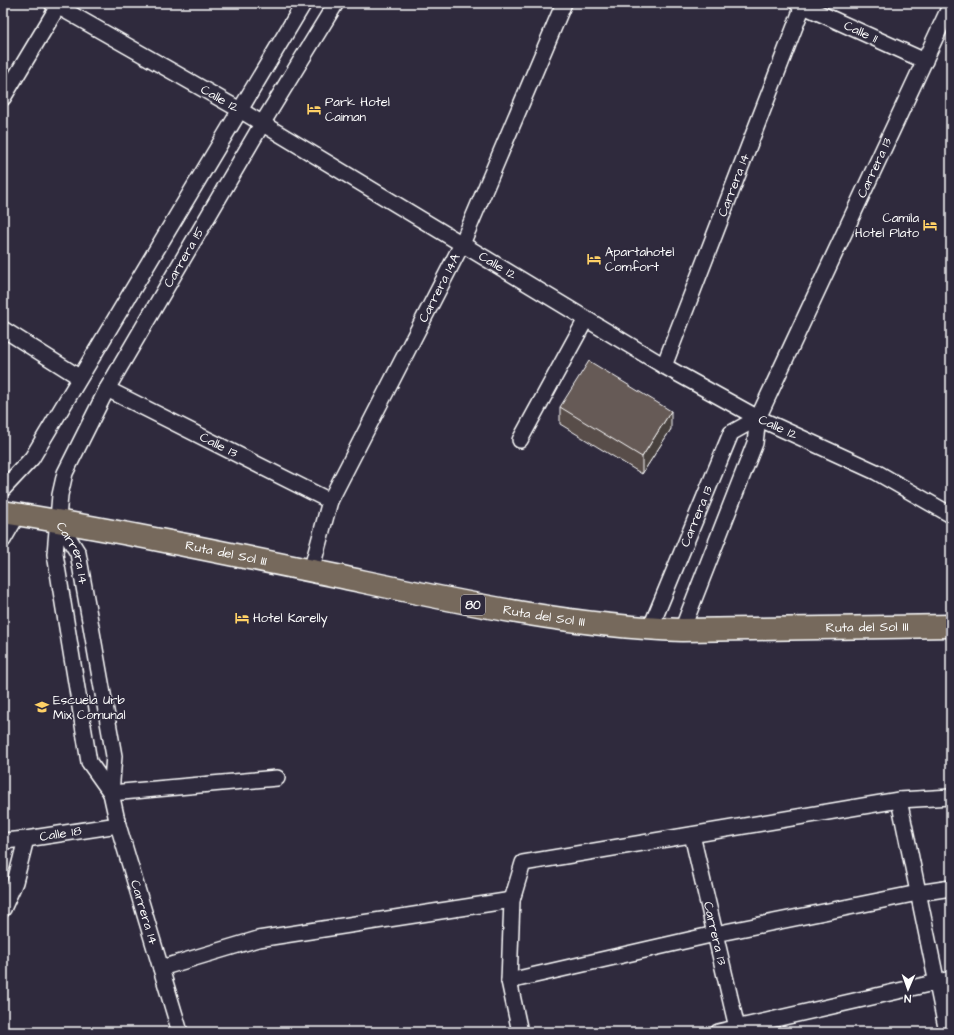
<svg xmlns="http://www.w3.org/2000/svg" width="954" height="1035" viewBox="0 0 954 1035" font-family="'Architects Daughter',sans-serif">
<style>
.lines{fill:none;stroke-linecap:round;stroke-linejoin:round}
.minor-casing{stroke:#fff;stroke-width:18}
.trunk-casing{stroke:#fff;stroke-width:25}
.minor{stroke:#2f2a3d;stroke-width:15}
.trunk{stroke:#76695c;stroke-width:22}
.wall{fill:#584d4a;stroke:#fff}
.shaded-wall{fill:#473f3c;stroke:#fff}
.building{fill:#665a56;stroke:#fff}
.labels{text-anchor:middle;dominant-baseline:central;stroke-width:3;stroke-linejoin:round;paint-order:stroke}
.shield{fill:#2f2a3d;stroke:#c1bfc5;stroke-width:1}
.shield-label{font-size:12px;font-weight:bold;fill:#fff}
.street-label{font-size:13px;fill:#fff;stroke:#2f2a3d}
.poi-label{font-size:13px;fill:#fff;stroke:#2f2a3d;text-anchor:start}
</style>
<rect width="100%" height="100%" fill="#2f2a3d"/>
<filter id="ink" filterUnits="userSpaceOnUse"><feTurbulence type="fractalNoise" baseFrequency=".025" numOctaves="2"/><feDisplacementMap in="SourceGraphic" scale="8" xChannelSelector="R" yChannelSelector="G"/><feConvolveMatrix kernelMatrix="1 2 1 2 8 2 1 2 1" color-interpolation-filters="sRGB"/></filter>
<g filter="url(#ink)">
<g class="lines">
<defs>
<g id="minor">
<path id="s1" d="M 52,3 L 240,110 L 664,366 L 758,418 L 876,472 L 951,515"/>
<path id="s2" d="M 797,3 L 925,61"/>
<path d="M 3,98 L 60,3"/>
<path d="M 3,329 L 79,377"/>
<path id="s3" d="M 664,366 L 804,3"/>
<path id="s4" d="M 107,389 L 330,501"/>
<path d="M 520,440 L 586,319"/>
<path d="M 3,489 L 32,458 L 304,3"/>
<path id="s5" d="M 58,521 L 78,553 L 114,756 L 111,793 L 118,825 L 180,1032"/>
<path d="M 3,540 L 18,514"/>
<path id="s6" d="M 311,571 L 330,501 L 462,244 L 564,3"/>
<path id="s7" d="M 650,629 L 731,433 L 758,418"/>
<path id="s8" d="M 682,630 L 755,443 L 758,418 L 951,4"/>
<path id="s9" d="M 111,793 L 89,762 L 55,554 L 60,495 L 65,473 L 107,389 L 262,124 L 336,3"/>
<path d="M 111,793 L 277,778"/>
<path d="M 899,800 L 947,1032"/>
<path id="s10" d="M 692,835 L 738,1032"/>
<path id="s11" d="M 3,841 L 26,839 L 118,825"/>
<path d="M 3,909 L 15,882 L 26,839"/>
<path d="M 161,968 L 258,939 L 512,900"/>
<path d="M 509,981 L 715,934 L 918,893 L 951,888"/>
<path d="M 520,1032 L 509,981 L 512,900 L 523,863 L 899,800 L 951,797"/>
<path d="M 718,1032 L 951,979"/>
</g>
<g id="trunk">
<path id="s12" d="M 3,512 C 115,530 226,553 337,576 C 451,600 565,626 682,630 L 951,626"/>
</g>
</defs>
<use href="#minor" class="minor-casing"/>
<use href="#trunk" class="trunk-casing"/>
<use href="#minor" class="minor"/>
<use href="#trunk" class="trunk"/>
</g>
<path class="wall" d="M 560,407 L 671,429 L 642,474 L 560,424 Z"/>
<path class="shaded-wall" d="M 671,411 L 671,429 L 642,474 L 642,457 Z"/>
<path class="building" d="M 589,361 L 671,411 L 642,457 L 560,407 Z"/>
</g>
<defs>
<symbol id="hotel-bare" viewBox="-9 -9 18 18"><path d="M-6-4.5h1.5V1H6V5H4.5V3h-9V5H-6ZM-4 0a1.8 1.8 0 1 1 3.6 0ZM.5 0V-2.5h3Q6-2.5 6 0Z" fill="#ffd166" stroke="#2f2a3d" stroke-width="2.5" paint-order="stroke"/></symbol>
<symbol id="school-bare" viewBox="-9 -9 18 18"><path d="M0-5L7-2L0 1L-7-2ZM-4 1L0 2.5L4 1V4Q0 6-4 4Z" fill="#ffd166" stroke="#2f2a3d" stroke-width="2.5" paint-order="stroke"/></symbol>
</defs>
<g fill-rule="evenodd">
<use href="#hotel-bare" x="304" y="99" width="20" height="20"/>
<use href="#hotel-bare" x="920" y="215" width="20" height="20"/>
<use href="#hotel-bare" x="584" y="249" width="20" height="20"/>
<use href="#hotel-bare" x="232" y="608" width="20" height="20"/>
<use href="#school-bare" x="32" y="697" width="20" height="20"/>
</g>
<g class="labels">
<rect class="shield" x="461" y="595" width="24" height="20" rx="3"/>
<g class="shield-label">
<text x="473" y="605">80</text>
</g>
<g class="street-label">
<text stroke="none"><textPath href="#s2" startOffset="70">Calle 11</textPath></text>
<text stroke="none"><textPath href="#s1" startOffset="193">Calle 12</textPath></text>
<text stroke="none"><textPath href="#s8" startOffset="502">Carrera 13</textPath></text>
<text stroke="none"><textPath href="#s3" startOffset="194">Carrera 14</textPath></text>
<text stroke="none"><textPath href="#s9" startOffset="577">Carrera 15</textPath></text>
<text stroke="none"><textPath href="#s1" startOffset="517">Calle 12</textPath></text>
<text stroke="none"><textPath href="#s6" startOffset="312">Carrera 14A</textPath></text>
<text stroke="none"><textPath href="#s1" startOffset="841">Calle 12</textPath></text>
<text stroke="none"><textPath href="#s4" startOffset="125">Calle 13</textPath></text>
<text stroke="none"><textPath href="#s7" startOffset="122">Carrera 13</textPath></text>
<text stroke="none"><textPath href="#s12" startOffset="227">Ruta del Sol III</textPath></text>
<text stroke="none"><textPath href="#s5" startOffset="36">Carrera 14</textPath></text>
<text stroke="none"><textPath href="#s12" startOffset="551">Ruta del Sol III</textPath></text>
<text stroke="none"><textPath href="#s12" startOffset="875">Ruta del Sol III</textPath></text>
<text stroke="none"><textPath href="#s11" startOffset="58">Calle 18</textPath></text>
<text stroke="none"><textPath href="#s5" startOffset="405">Carrera 14</textPath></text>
<text stroke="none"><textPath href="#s10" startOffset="101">Carrera 13</textPath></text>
</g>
<g class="poi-label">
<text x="325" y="102">Park Hotel<tspan x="325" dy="15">Caiman</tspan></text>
<text x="919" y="218" text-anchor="end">Camila<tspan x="919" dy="15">Hotel Plato</tspan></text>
<text x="605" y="252">Apartahotel<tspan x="605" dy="15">Comfort</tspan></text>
<text x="253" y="618">Hotel Karelly</text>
<text x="53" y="700">Escuela Urb<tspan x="53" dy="15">Mix Comunal</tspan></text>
</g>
</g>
<rect width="954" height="1035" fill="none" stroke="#2f2a3d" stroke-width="16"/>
<rect x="8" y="8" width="938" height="1019" fill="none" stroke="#fff" stroke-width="1.5" filter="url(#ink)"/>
<g transform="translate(908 989) rotate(182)" stroke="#2f2a3d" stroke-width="3" paint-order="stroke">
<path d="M0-3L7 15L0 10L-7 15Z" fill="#ffffff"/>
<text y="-6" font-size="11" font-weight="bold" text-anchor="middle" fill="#ffffff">N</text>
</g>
</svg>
